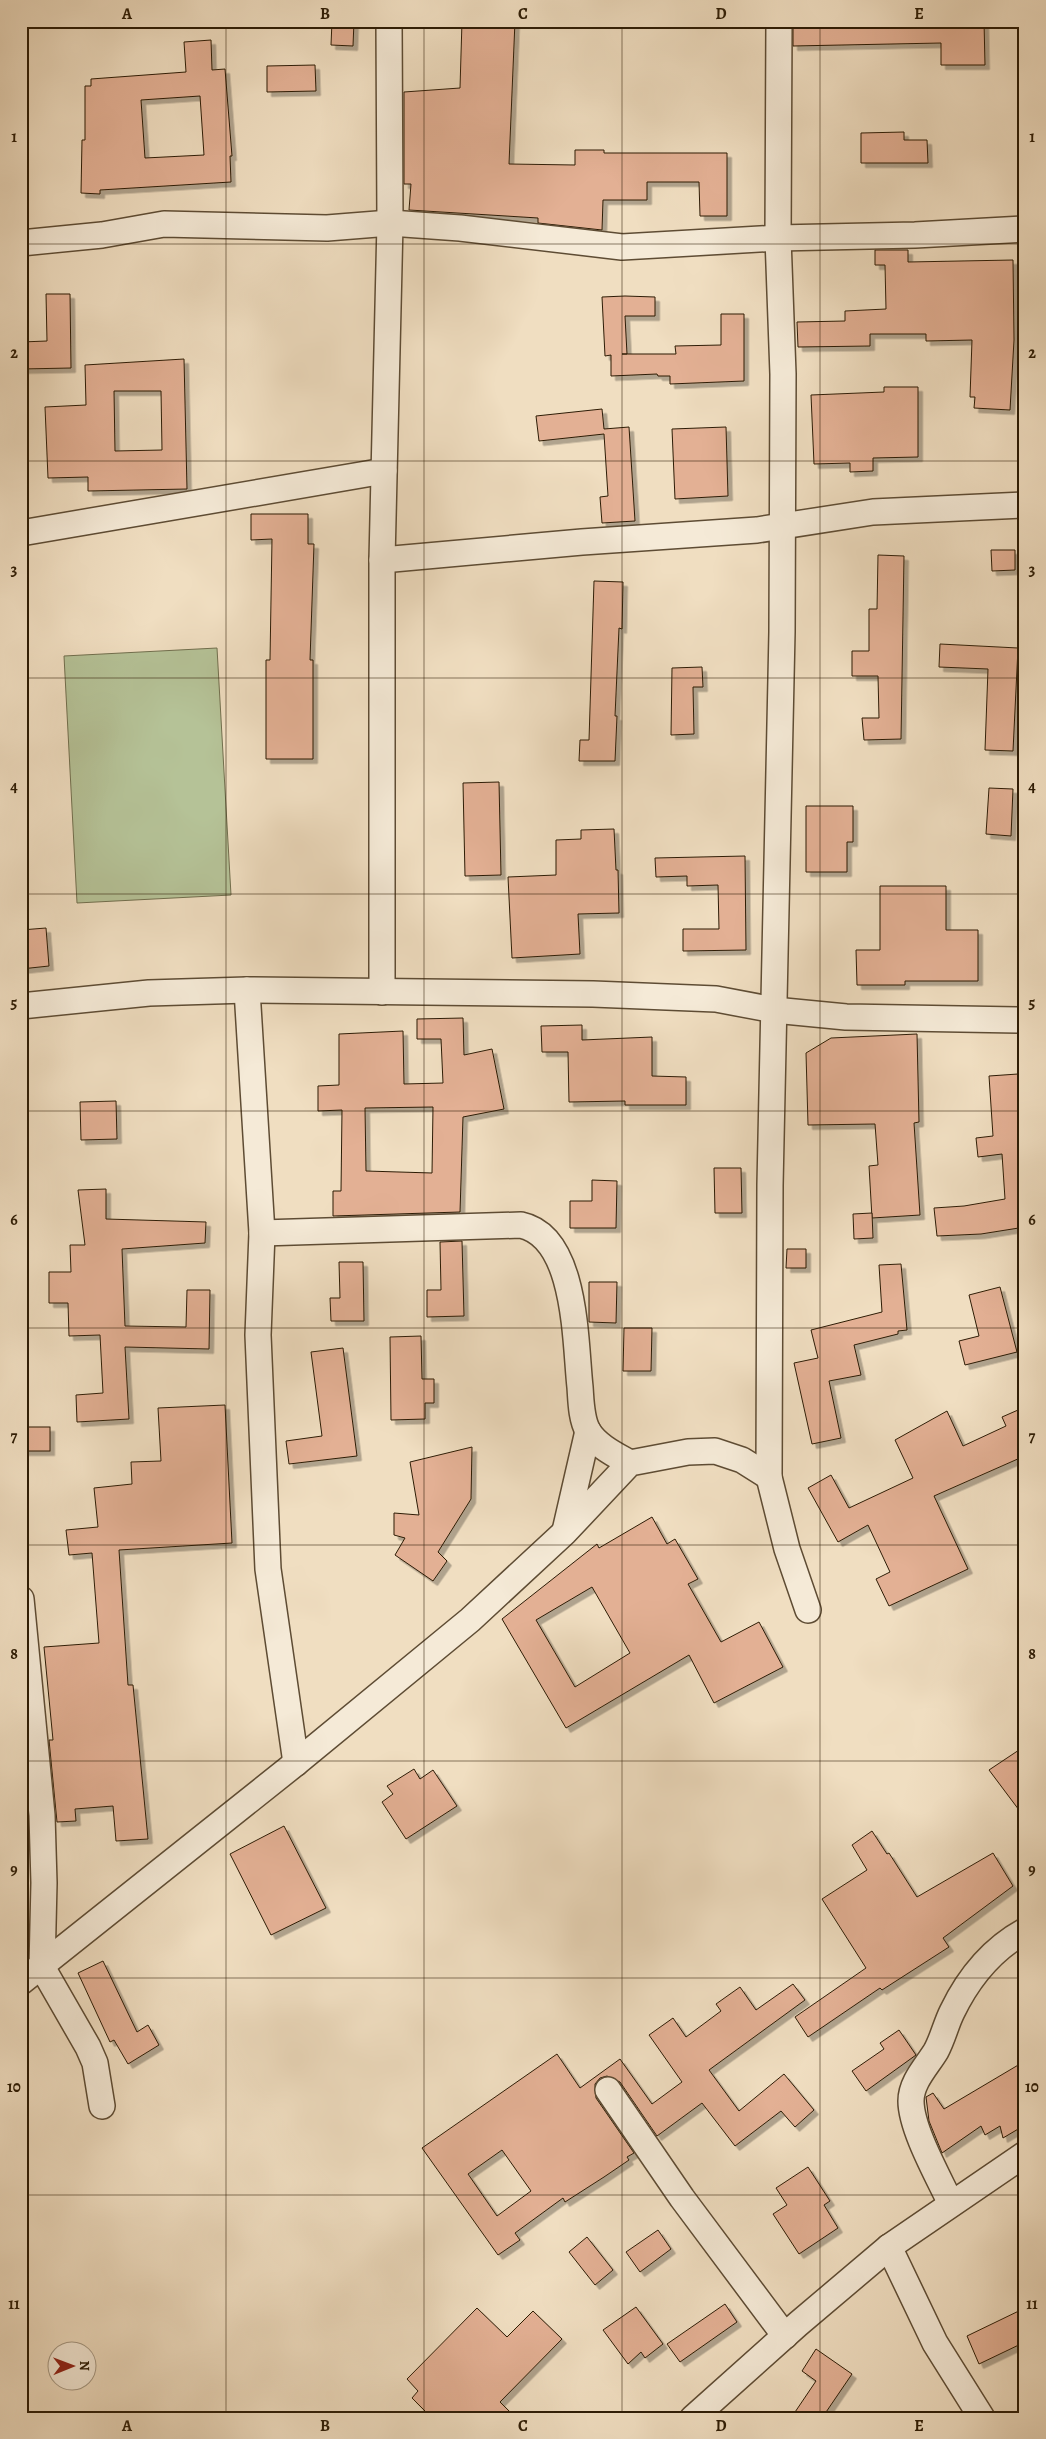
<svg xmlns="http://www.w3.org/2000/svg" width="1046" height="2439" viewBox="0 0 1046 2439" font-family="Alegreya,serif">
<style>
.green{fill:#b5c297;stroke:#716f4e}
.building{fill:#e3b094;stroke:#2d1c05;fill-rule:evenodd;filter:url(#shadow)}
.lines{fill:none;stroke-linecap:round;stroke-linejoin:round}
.street-casing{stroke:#5e4c34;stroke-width:28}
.street{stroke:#f5ead7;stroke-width:25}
.grid{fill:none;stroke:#2d1c05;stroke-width:1;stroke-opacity:0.55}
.neatline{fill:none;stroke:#2d1c05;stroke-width:2}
.grid-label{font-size:16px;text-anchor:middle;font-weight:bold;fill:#2d1c05}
</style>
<defs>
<filter id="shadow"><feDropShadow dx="4.5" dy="4.5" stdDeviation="0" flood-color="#0004"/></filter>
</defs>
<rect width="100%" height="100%" fill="#f0dec1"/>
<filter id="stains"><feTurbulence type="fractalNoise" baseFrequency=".004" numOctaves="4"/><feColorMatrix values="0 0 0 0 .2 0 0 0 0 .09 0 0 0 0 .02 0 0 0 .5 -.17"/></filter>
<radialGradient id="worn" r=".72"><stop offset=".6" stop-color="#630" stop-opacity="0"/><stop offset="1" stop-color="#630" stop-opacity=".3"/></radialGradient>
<path class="green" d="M 217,648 L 231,895 L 77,903 L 64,656 Z"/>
<g class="building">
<path d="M 332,21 L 354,21 L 353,46 L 331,45 Z"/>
<path d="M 462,21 L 515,21 L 509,164 L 575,165 L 575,150 L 604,150 L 604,153 L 727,153 L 727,216 L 700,216 L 699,182 L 647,182 L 647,200 L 603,200 L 602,230 L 538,223 L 538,218 L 409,210 L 411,184 L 404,184 L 404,92 L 460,88 Z"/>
<path d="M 793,21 L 984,21 L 985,65 L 941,65 L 941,43 L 793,46 Z"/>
<path d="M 211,40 L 212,70 L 225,69 L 232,156 L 230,156 L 231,182 L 100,190 L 100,194 L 81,193 L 82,140 L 85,140 L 85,86 L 91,86 L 91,79 L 186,72 L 184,42 ZM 200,96 L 204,155 L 145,158 L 141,100 Z"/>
<path d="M 315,65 L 316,91 L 267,92 L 267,66 Z"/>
<path d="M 904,132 L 904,140 L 927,140 L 928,163 L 861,163 L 861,133 Z"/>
<path d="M 875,250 L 908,250 L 908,262 L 1013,260 L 1014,340 L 1010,410 L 974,408 L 975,397 L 970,397 L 972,340 L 926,341 L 926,334 L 870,334 L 870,346 L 798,347 L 797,322 L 845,321 L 845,311 L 886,309 L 885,265 L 875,265 Z"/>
<path d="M 46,294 L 70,294 L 71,368 L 21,369 L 21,342 L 47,341 Z"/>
<path d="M 625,296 L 655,297 L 655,316 L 625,316 L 627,354 L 622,354 L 676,354 L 675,346 L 721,345 L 721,314 L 744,314 L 744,381 L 670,384 L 670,376 L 658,376 L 657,374 L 611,376 L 611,355 L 605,356 L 602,297 Z"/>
<path d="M 184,359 L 187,489 L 88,491 L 88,477 L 48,478 L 45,407 L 86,405 L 85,365 ZM 114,391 L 161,391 L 162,450 L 115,451 Z"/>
<path d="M 884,387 L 918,387 L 918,457 L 873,458 L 873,471 L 850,472 L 850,463 L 814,464 L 811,395 L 884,392 Z"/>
<path d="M 602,409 L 604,429 L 629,427 L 635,521 L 602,523 L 600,497 L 608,496 L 604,434 L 539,441 L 536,416 Z"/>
<path d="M 726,427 L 728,496 L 675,499 L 672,429 Z"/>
<path d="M 251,514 L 308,514 L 308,544 L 314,544 L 310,660 L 313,660 L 313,759 L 266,759 L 266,660 L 270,660 L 272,539 L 251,540 Z"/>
<path d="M 991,550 L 1015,550 L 1015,570 L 992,571 Z"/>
<path d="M 878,555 L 904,556 L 901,739 L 864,740 L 862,718 L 879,718 L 878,676 L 852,676 L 852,651 L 869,651 L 869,609 L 877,609 Z"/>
<path d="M 594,581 L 623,582 L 622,629 L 619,628 L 615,716 L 617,716 L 615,761 L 579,761 L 580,740 L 589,740 Z"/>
<path d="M 940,644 L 1018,648 L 1013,751 L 985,750 L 988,669 L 939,667 Z"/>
<path d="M 702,667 L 703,687 L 693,687 L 694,734 L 671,735 L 672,668 Z"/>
<path d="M 499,782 L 501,875 L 465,876 L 463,783 Z"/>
<path d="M 989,788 L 1013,789 L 1011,836 L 986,834 Z"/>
<path d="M 806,806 L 853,806 L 853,842 L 847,842 L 847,872 L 806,872 Z"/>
<path d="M 614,829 L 616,870 L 618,870 L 619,913 L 578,914 L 580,954 L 512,958 L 508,877 L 556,875 L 556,840 L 581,839 L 581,830 Z"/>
<path d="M 745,856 L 746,950 L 683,951 L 683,929 L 719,929 L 718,885 L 687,886 L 687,876 L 656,877 L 655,858 Z"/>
<path d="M 880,886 L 946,886 L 946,930 L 978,930 L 978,981 L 905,981 L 905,985 L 857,985 L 856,950 L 880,950 Z"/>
<path d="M 46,928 L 49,966 L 21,969 L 21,930 Z"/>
<path d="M 463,1018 L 464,1055 L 492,1049 L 504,1109 L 463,1117 L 460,1212 L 333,1216 L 333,1191 L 341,1191 L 342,1110 L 318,1111 L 318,1086 L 339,1085 L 339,1034 L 403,1031 L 404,1084 L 443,1083 L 441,1039 L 417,1039 L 417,1019 ZM 433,1107 L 432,1173 L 366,1171 L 365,1108 Z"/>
<path d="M 582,1025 L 582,1040 L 652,1037 L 652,1076 L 686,1077 L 686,1105 L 625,1105 L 625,1101 L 569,1102 L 568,1052 L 542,1052 L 541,1026 Z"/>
<path d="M 917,1034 L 919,1122 L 914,1123 L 920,1215 L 872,1218 L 869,1166 L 878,1165 L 875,1124 L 808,1125 L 806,1053 L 831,1038 Z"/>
<path d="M 1018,1074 L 1023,1134 L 1025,1134 L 1025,1227 L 981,1234 L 937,1236 L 934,1208 L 964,1206 L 1005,1199 L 1002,1154 L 978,1157 L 976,1138 L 993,1136 L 989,1076 Z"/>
<path d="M 116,1101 L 117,1139 L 81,1140 L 80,1102 Z"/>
<path d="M 714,1168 L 741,1168 L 742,1213 L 715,1213 Z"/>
<path d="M 592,1180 L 617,1181 L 616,1228 L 570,1228 L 570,1201 L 592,1201 Z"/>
<path d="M 106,1189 L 106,1219 L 206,1222 L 205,1243 L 122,1249 L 125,1326 L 186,1327 L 187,1290 L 210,1290 L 209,1349 L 125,1347 L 129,1419 L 77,1422 L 76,1395 L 103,1393 L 100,1335 L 69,1336 L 68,1303 L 49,1303 L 49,1272 L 71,1272 L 70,1245 L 85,1245 L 78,1190 Z"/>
<path d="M 872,1213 L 873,1238 L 854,1239 L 853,1214 Z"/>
<path d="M 462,1241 L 464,1316 L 427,1317 L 427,1290 L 441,1290 L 440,1242 Z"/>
<path d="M 787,1249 L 806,1249 L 806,1268 L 786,1268 Z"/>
<path d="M 339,1262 L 363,1262 L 364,1321 L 331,1321 L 330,1298 L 340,1298 Z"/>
<path d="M 901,1264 L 907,1330 L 898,1331 L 898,1334 L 854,1345 L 861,1375 L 829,1381 L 841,1438 L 812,1444 L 794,1363 L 818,1358 L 811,1330 L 882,1312 L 879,1265 Z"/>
<path d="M 589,1282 L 617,1282 L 616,1323 L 589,1322 Z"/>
<path d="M 1000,1287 L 1017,1352 L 965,1365 L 959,1341 L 979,1336 L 969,1295 Z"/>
<path d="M 624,1328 L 652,1328 L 651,1371 L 623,1371 Z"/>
<path d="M 421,1336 L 422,1379 L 434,1379 L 434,1403 L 425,1403 L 425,1419 L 391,1420 L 390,1337 Z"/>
<path d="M 343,1348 L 357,1456 L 289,1464 L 286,1441 L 322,1436 L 311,1352 Z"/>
<path d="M 225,1405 L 232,1543 L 119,1550 L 128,1685 L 133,1685 L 148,1839 L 116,1841 L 113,1806 L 75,1809 L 76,1821 L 57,1822 L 49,1740 L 53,1740 L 44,1647 L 99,1643 L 92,1553 L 69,1555 L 66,1530 L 98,1527 L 94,1488 L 132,1484 L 131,1462 L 161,1461 L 158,1408 Z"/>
<path d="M 1025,1407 L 1025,1468 L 1020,1458 L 934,1496 L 968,1569 L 889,1606 L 876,1579 L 890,1572 L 868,1525 L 838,1542 L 808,1488 L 831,1475 L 849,1508 L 913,1478 L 895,1440 L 947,1411 L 963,1446 L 1006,1426 L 1002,1417 Z"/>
<rect x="21" y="1427" width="29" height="24"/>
<path d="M 472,1447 L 471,1499 L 438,1552 L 447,1561 L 433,1581 L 395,1555 L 405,1538 L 394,1535 L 394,1513 L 419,1515 L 410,1462 Z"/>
<path d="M 652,1517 L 667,1544 L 675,1539 L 698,1579 L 688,1584 L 721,1642 L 759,1622 L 783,1667 L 714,1703 L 689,1655 L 566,1728 L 502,1619 L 597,1544 L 599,1548 ZM 592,1587 L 630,1653 L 575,1687 L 536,1620 Z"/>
<path d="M 1025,1746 L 1025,1818 L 989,1770 Z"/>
<path d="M 414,1769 L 420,1779 L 433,1770 L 457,1806 L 406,1839 L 382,1802 L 393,1794 L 387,1786 Z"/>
<path d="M 284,1826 L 326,1908 L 271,1935 L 230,1854 Z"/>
<path d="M 872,1831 L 887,1854 L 889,1853 L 917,1897 L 993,1853 L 1013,1886 L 943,1938 L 949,1947 L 882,1990 L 880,1988 L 808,2037 L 795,2017 L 866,1968 L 822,1899 L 867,1870 L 852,1845 Z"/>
<path d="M 103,1961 L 137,2032 L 148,2025 L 159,2045 L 128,2064 L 114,2040 L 110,2042 L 78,1973 Z"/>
<path d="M 793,1984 L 805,2000 L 709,2070 L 739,2111 L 784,2074 L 814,2110 L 795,2127 L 781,2111 L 735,2146 L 702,2103 L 657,2136 L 620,2082 L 607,2076 L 600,2078 L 595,2084 L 596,2098 L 634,2153 L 627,2157 L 629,2160 L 604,2177 L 565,2202 L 563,2198 L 515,2233 L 520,2240 L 498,2255 L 422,2148 L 557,2054 L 580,2088 L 620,2059 L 652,2104 L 682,2082 L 649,2035 L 673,2018 L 686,2037 L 721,2011 L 716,2004 L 740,1987 L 756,2010 ZM 502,2150 L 531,2191 L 497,2216 L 468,2174 Z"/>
<path d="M 899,2030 L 916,2055 L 866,2091 L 852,2071 L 884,2049 L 880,2043 Z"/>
<path d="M 1025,2061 L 1025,2125 L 1003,2138 L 1000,2126 L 985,2135 L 981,2126 L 942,2153 L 929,2121 L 926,2097 L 933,2093 L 944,2109 Z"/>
<path d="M 808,2167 L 830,2201 L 824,2205 L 838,2228 L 799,2254 L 773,2214 L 787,2205 L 776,2188 Z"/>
<path d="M 658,2230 L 671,2249 L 640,2272 L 626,2252 Z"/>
<path d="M 587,2237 L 613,2270 L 595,2285 L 569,2252 Z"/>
<path d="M 725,2304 L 737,2322 L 680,2362 L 667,2344 Z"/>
<path d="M 636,2307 L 663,2344 L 645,2358 L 641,2352 L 628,2364 L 603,2330 Z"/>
<path d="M 477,2308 L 507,2337 L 533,2311 L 562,2339 L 500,2402 L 516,2418 L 432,2418 L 412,2398 L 418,2391 L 407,2379 Z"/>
<path d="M 1025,2308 L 1025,2342 L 979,2364 L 967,2336 Z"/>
<path d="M 816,2349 L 852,2374 L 822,2418 L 791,2418 L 816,2381 L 802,2371 Z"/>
</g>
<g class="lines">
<defs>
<g id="street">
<path d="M 779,21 L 778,238 L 783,374 L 782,632 L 770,1185 L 769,1477 L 787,1549 L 808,1610"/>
<path d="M 21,243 L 102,235 L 164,224 L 327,228 L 390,223 L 460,228 L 622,247 L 778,238 L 915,235 L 1025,229"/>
<path d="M 21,533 L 384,471"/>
<path d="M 382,560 L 582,542 L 757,530 L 873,512 L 1025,505"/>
<path d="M 247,990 L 262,1233 L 258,1335 L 268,1569 L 296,1763"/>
<path d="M 382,992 L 382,560 L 390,223 L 389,21"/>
<path d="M 21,1006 L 149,993 L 247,990 L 593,994 L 716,999 L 774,1010 L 846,1017 L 1025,1020"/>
<path d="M 262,1233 L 521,1225 C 577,1237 575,1342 580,1387 C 581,1400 581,1419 588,1431 C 597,1446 616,1455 630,1463"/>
<path d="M 565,1531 L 588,1431"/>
<path d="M 21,1599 L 42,1815 L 44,1883 L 42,1967 L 88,2047 L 95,2063 L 102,2106"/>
<path d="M 21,1982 L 296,1763 L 470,1620 L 565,1532 L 630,1463 L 688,1452 L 715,1451 L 742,1460 L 769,1477"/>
<path d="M 608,2090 L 682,2198 L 785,2336"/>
<path d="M 951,2204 C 939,2178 911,2129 911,2101 C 911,2082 927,2066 936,2051 C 943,2038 946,2024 952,2012 C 968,1979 992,1949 1025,1931"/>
<path d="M 889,2247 L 935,2343 L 982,2418"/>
<path d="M 693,2418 L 798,2324 L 889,2247 L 1025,2154"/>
</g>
</defs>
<use href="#street" class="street-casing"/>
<use href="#street" class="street"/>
</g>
<path class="grid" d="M 226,21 L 226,2418M 424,21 L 424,2418M 622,21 L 622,2418M 820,21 L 820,2418M 21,244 L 1025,244M 21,461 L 1025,461M 21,678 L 1025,678M 21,894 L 1025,894M 21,1111 L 1025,1111M 21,1328 L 1025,1328M 21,1545 L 1025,1545M 21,1761 L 1025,1761M 21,1978 L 1025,1978M 21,2195 L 1025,2195"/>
<rect width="1046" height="2439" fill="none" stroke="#f0dec1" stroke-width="55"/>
<g transform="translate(72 2366) rotate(89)"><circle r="24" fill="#f5ead7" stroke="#a59883"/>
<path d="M0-4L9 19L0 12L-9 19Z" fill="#8f2418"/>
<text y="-8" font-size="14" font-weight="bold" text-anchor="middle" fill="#2d1c05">N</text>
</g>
<rect x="28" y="28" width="990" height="2384" class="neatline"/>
<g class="grid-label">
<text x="127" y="19">A</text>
<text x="325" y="19">B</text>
<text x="523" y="19">C</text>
<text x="721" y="19">D</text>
<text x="919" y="19">E</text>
<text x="14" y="142">1</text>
<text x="1032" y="142">1</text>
<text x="14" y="358">2</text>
<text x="1032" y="358">2</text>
<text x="14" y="575">3</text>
<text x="1032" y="575">3</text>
<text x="14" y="792">4</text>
<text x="1032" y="792">4</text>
<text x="14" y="1008">5</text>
<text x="1032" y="1008">5</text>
<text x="14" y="1225">6</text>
<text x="1032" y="1225">6</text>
<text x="14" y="1442">7</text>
<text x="1032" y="1442">7</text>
<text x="14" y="1659">8</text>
<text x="1032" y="1659">8</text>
<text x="14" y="1875">9</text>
<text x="1032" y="1875">9</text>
<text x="14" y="2092">10</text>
<text x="1032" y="2092">10</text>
<text x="14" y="2309">11</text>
<text x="1032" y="2309">11</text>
<text x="127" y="2431">A</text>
<text x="325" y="2431">B</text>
<text x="523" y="2431">C</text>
<text x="721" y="2431">D</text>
<text x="919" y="2431">E</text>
</g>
<rect width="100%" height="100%" filter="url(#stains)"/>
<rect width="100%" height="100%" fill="url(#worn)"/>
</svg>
